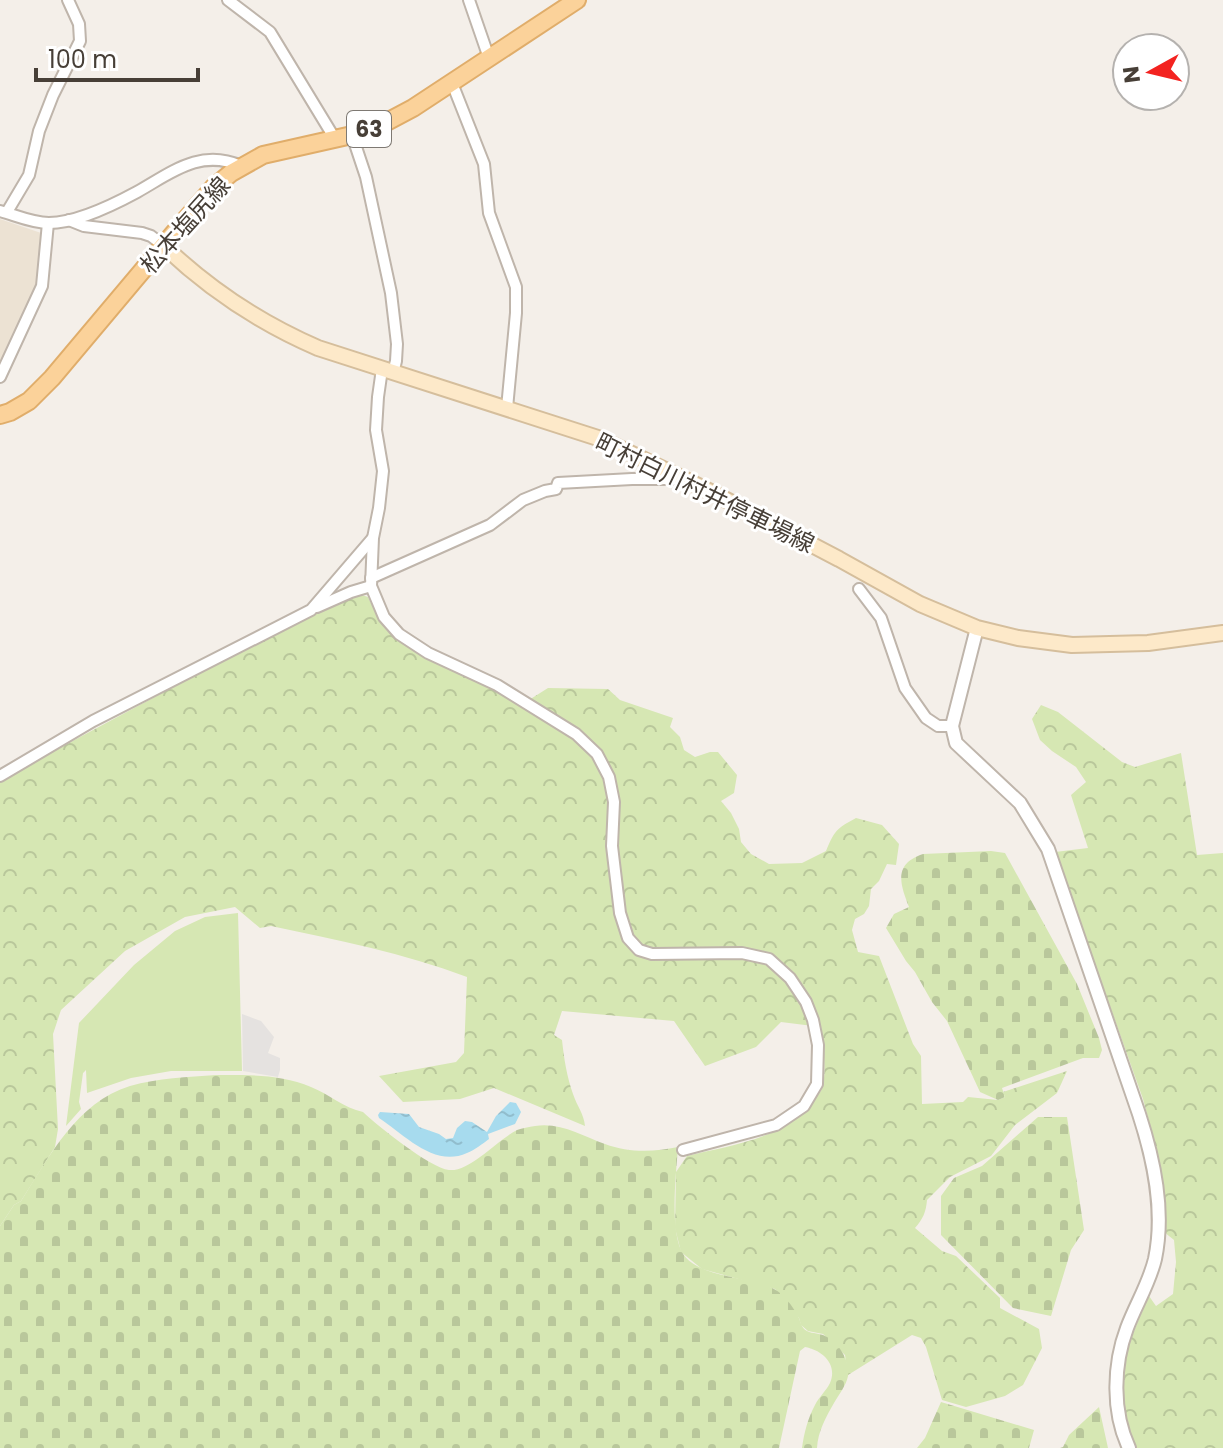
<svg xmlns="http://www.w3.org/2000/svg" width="1223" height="1448" viewBox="0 0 1223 1448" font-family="Poppins,'Noto Sans JP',sans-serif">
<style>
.education{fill:#ece2d3}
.forest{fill:url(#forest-crowns)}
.cemetery{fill:url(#cemetery-stones)}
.garden{fill:#d6e7b3}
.parking{fill:#e5e2e0}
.water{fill:url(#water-ripples)}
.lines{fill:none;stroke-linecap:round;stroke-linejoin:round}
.minor-casing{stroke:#bfb5ab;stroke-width:14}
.tertiary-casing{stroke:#bfb5ab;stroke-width:16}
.secondary-casing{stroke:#d5be9c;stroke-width:18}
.primary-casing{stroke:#e0ad6a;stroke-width:20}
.minor{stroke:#fff;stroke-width:10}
.tertiary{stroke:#fff;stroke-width:12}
.secondary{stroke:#fde9c9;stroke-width:14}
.primary{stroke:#fbd29a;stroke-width:16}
.labels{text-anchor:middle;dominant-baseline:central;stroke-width:6;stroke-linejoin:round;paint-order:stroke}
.shield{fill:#fff;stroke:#7e7973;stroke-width:2}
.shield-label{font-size:22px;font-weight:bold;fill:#473f37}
.street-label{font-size:24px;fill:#473f37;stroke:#fff}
</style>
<defs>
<pattern id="forest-crowns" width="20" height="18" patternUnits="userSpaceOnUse" patternTransform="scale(2)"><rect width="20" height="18" fill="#d6e7b3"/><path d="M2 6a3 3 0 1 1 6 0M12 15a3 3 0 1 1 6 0" fill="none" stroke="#b9c79b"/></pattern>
<pattern id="cemetery-stones" width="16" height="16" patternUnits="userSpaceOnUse" patternTransform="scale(2)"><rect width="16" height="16" fill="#d6e7b3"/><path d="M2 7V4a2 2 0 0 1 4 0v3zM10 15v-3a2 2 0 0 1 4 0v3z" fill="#b9c79b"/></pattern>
<pattern id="water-ripples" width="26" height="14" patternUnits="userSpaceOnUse" patternTransform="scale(2)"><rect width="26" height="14" fill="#a7dbee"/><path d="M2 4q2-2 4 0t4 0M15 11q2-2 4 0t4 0" fill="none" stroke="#91bdcd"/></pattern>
</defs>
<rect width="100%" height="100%" fill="#f4efe9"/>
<path class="education" d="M 0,219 L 44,234 L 39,282 L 0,370 Z"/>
<g class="forest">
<path d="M 362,595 L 368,597 L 377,616 L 394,635 L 426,659 L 485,685 L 521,705 L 548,688 L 608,689 L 620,700 L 673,718 L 670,727 L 680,737 L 684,750 L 695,757 L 710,752 L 718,752 L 737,775 L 734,793 L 721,801 L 731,813 L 739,829 L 741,842 L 751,854 L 769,864 L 802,863 L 826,851 C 835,830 836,829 856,818 L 882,825 L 899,844 L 896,865 L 887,864 L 879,881 L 871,889 L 869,906 L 864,914 L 855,919 L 852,930 L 858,952 L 879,956 L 913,1044 L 921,1056 L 922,1104 L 963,1102 L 968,1097 L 998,1100 L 1005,1097 L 1003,1092 L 1067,1071 L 1057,1093 L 1015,1125 L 991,1156 L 950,1177 L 927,1200 C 926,1212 923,1219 915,1228 L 942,1251 L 956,1256 L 1000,1298 L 1000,1308 L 1039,1329 L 1042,1348 L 1023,1385 L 1005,1396 L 966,1407 L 942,1400 L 926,1347 L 921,1338 L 912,1335 L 848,1375 L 845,1355 L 823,1334 L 808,1331 L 801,1325 L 799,1318 L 775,1289 L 702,1269 L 681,1252 L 675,1228 L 676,1172 L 687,1156 C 731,1145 787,1139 814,1099 C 817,1096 820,1093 822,1089 C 827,1074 823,1042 821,1027 L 781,1022 L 756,1047 L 705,1066 L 674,1021 L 562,1011 L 554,1035 L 562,1040 C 564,1059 567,1077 573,1094 C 577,1106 584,1114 585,1126 L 494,1088 L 460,1099 L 403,1102 L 379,1076 L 456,1062 L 464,1053 L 467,977 C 404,953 337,940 271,926 L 260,928 L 235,907 L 185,917 L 125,951 L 61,1010 L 53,1034 L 58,1129 L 55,1147 L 21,1201 L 14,1205 L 0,1226 L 0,781 L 24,767 L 306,616 L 353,596 Z"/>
<path d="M 1041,705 L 1058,712 L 1122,762 L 1135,767 L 1181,753 L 1197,855 L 1223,853 L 1223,1448 L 1135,1448 C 1114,1382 1121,1358 1149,1296 L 1156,1306 L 1173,1294 L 1176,1262 L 1174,1240 L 1164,1232 L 1158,1155 L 1143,1099 L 1055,852 L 1088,848 L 1071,795 L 1086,782 L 1076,767 L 1052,751 L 1040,740 L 1032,719 Z"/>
</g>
<g class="cemetery">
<path d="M 991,851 L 1005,853 L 1077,984 L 1099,1038 L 1102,1050 L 1099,1058 L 1083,1058 L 1002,1088 L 1005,1097 L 998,1100 L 980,1092 L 947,1021 L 932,1002 L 915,972 L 906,961 L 886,928 L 894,914 L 909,907 C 900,884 893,864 923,854 Z"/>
<path d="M 216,1075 C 248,1075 281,1074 311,1087 C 329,1094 344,1108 363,1112 C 378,1126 430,1168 449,1170 C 470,1172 497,1140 517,1130 C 522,1128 529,1127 535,1126 C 561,1122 582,1136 605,1144 C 629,1153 654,1152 678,1147 C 676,1175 670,1225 681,1250 C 693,1278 750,1276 774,1289 C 784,1294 793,1307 798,1316 C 801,1322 801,1328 807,1331 C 813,1334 820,1333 825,1336 C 839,1343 850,1360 848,1376 C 846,1386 839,1394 834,1403 C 826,1417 818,1431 817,1448 L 802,1448 C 804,1433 808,1418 815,1405 C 819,1397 826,1391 830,1383 C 838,1364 822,1350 805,1347 L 800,1351 L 779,1448 L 0,1448 L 0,1226 L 14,1205 L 21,1201 C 49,1157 77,1102 130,1086 C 158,1078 188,1077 216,1075 Z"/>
<path d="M 1038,1117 L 1067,1117 L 1084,1230 L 1071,1250 L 1051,1316 L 1013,1308 L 941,1235 L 941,1196 L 954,1178 L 982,1166 Z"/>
<path d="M 941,1402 L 1034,1430 L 1029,1448 L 917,1448 L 925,1438 Z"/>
<path d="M 1099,1407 L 1108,1448 L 1060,1448 L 1063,1447 L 1069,1435 Z"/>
</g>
<path class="garden" d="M 238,913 L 242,1071 L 171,1071 L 131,1078 L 87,1093 L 86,1070 L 83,1073 L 79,1102 L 81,1109 L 66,1126 L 79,1023 L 134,965 L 175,931 L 205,917 Z"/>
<path class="parking" d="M 242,1014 L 261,1021 L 274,1037 L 268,1053 L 280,1058 L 280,1070 L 278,1077 L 243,1071 Z"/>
<path class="water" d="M 510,1102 L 516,1103 L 521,1112 L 515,1124 L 488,1134 L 489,1139 C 482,1144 475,1150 467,1153 C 434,1168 405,1135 379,1118 L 378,1115 L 380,1112 L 409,1114 L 419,1127 L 439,1134 L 446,1139 L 453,1138 L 457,1128 L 465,1121 L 472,1122 L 487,1132 L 496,1116 Z"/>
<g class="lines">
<defs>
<g id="minor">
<path d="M 228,0 L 270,32 L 335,139"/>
<path d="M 469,0 L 489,58"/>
<path d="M 452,83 L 484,164 L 489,213 L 516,287 L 516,313 L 507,408"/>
<path d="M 352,135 L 366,177 L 391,293 L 397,344 L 396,361 L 393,373"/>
<path d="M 0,211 C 15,215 32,223 49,223 C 75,223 113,205 137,192 C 171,173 200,148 241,166"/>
<path d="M 7,212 L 29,175 L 39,131 L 53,95 L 80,41 L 79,24 L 68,0"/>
<path d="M 69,220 L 84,226 L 142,233 L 151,236 L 164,246"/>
<path d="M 382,369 L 378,397 L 376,430 L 383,471 L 379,508 L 373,538 L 371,586 L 384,617 L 399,634 L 428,653 L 497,685 L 576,734 L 597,754 L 609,777 L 614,802 L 612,846 L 620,913 L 628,938 L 639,950 L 652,954 L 742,953 L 769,959 L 790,978 L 806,1002 L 813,1020 L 818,1045 L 817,1084 L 804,1106 L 776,1125 L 683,1150"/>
<path d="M 0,377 L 42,286 L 48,223"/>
<path d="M 371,578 L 490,525 L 523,500 L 545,491 L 556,489 L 558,483 L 632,479 L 683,479"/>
<path d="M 859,589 L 881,618 L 905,688 L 926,718 L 938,726 L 952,726"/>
<path d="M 317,607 L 351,592 L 371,586"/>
<path d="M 0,776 L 93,721 L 311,610 L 372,539"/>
</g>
<path id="tertiary" d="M 977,628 L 952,726 L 956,743 L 1020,803 L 1048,849 L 1139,1114 C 1154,1160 1165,1211 1155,1259 C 1149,1284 1136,1304 1127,1328 C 1113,1365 1112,1412 1129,1448"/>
<path id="secondary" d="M 164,246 C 209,289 260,323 318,348 L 601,439 L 711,492 L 839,559 L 920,604 L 977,628 L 1018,638 L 1072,645 L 1148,643 L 1223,633"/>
<path id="primary" d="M 0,415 L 10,412 L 29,401 L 52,378 L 174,233 L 213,188 L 231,173 L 263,155 L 352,135 L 381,125 L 413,108 L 577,0"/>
</defs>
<use href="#minor" class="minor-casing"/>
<use href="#tertiary" class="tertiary-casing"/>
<use href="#secondary" class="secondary-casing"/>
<use href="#primary" class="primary-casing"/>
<use href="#minor" class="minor"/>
<use href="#tertiary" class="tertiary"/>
<use href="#secondary" class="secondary"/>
<use href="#primary" class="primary"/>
</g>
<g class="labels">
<rect class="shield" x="347" y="111" width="44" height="36" rx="6"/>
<g class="shield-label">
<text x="369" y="129">63</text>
</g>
<g class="street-label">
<text transform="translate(185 225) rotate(-48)">松本塩尻線</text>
<text transform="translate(705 493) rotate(26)">町村白川村井停車場線</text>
</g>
</g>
<g transform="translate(1151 72) rotate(262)"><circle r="38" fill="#ffffff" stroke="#b5b2af" stroke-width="2"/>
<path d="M0-6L14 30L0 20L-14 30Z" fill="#f32320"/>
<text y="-12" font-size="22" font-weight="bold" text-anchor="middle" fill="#473f37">N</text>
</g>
<path d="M36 68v12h162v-12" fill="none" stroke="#473f37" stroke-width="4"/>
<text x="48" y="68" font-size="24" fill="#473f37" stroke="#ffffff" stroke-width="6" paint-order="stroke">100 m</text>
</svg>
